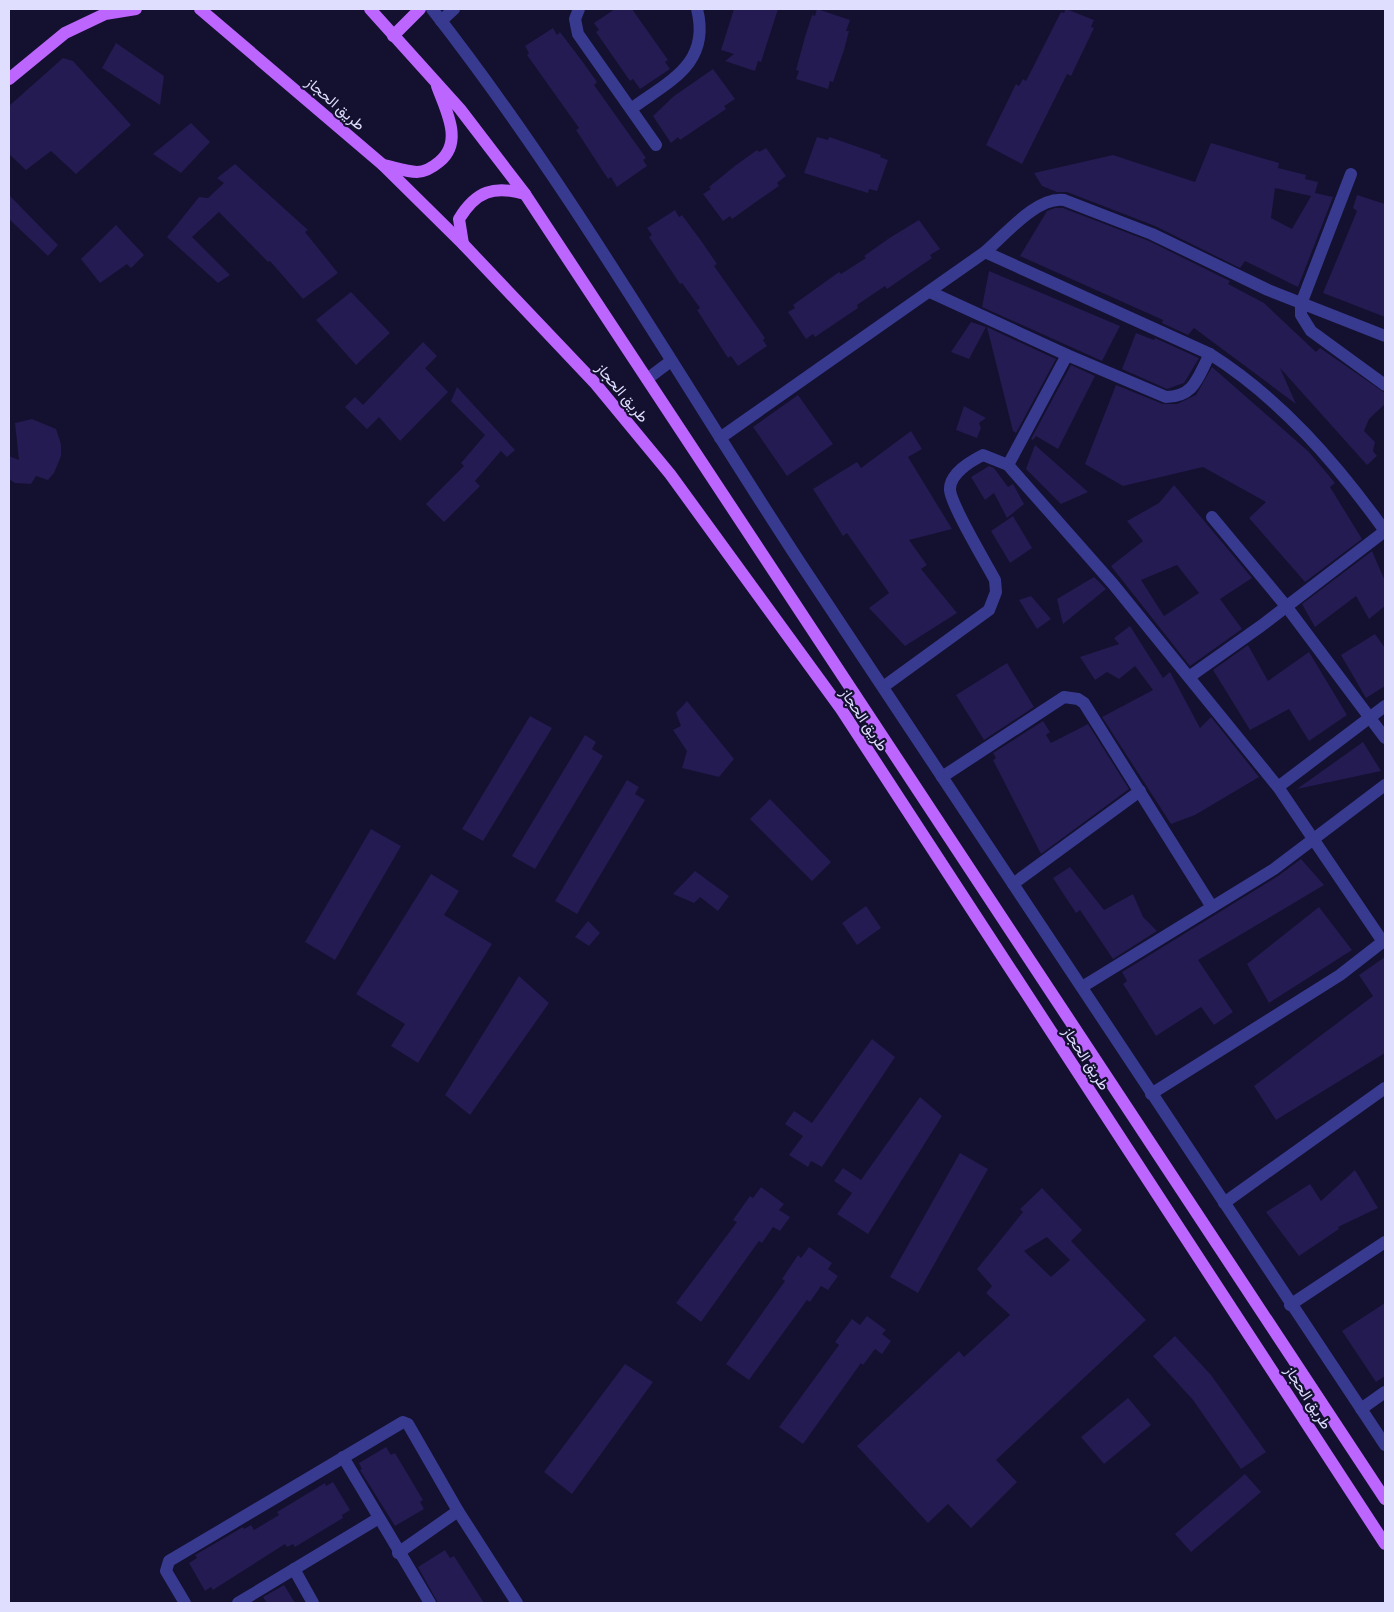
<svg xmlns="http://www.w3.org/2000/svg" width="1394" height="1612" viewBox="0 0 1394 1612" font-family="Barlow,Vazirmatn,sans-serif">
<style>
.building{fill:#231b51;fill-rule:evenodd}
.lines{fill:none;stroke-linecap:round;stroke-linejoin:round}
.street{stroke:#383a90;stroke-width:12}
.primary{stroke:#bc65ff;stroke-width:12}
.labels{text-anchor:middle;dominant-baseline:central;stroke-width:4.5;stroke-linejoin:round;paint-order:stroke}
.street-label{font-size:15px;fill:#e0deff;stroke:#14102f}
</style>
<rect width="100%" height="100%" fill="#14102f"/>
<g class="building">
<path d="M 615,9 L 632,9 L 668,60 L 665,62 L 670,69 L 640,89 L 633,79 L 630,81 L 596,32 L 599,30 L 594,23 Z"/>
<path d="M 734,9 L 778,9 L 761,62 L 758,61 L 755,71 L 725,61 L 734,54 L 721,50 Z"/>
<path d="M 817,9 L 850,20 L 846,31 L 849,31 L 844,50 L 833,82 L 830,81 L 828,89 L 796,79 L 799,71 L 796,70 L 805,37 L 812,15 L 815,16 Z"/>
<path d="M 1066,9 L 1094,20 L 1091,27 L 1094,28 L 1071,76 L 1067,74 L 1022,164 L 986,145 L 1016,84 L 1019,86 L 1023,79 L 1026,81 L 1061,12 L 1064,13 Z"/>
<path d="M 553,28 L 557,35 L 560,32 L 582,61 L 597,82 L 594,85 L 646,158 L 643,160 L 647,166 L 617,187 L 611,177 L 608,179 L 576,130 L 579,128 L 527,55 L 529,53 L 525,46 Z"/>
<path d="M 116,43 L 164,76 L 160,105 L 102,68 Z"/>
<path d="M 63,58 L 73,61 L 131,125 L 76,174 L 51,151 L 26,170 L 9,154 L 9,106 Z"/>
<path d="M 713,69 L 735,99 L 724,106 L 726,109 L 680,140 L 678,137 L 671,143 L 653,116 L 674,96 Z"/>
<path d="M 191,123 L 210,142 L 181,173 L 153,154 Z"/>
<path d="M 817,137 L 828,140 L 829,137 L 844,142 L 881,155 L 880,157 L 888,160 L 877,191 L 869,189 L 868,193 L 804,173 Z"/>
<path d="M 1211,143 L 1279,163 L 1278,168 L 1306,175 L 1305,179 L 1318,182 L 1315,193 L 1333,197 L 1298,287 L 1245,261 L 1240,268 L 1155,226 L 1067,192 L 1057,192 L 1042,186 L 1034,173 L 1113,155 L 1195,182 ZM 1275,188 L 1311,196 L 1292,229 L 1271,218 Z"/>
<path d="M 766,148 L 786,176 L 777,183 L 779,186 L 760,199 L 732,219 L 730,216 L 723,221 L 703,194 L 711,189 L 709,187 L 736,165 L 757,150 L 759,152 Z"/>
<path d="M 235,164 L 308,230 L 305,232 L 338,273 L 303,299 L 270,261 L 268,262 L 219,212 L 192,237 L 230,275 L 218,283 L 167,237 L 199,197 L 208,198 L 224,183 L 217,178 Z"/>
<path d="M 9,195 L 58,245 L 48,256 L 9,219 Z"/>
<path d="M 1357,195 L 1385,204 L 1385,317 L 1323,293 L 1357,211 L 1353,208 Z"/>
<path d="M 1055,208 L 1063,208 L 1149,241 L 1230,281 L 1228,284 L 1264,303 L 1316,352 L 1320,348 L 1385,393 L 1385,404 L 1369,419 L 1364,431 L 1375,442 L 1373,451 L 1377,456 L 1367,465 L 1280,368 L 1296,404 L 1194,328 L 1188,335 L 1162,323 L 1163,320 L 1020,256 L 1047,211 Z"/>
<path d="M 675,210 L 679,217 L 682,215 L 702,242 L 717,264 L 714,266 L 765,338 L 763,340 L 767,346 L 738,366 L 731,356 L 728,358 L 697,310 L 700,308 L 682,283 L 680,284 L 649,237 L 652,235 L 647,228 Z"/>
<path d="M 919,220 L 940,249 L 930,255 L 932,258 L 887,289 L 885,286 L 857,305 L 858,308 L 815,337 L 813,334 L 806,339 L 788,312 L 795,308 L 793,305 L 839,272 L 841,274 L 866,258 L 864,256 L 891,237 Z"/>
<path d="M 116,225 L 144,255 L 131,268 L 127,264 L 100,283 L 81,259 Z"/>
<path d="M 989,271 L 1120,326 L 1102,361 L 982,307 Z"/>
<path d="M 351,292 L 390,333 L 356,365 L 316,320 Z"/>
<path d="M 971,322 L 986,327 L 969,359 L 951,352 Z"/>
<path d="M 987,327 L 1056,359 L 1016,433 L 1013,431 Z"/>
<path d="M 1136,333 L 1154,340 L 1155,338 L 1199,358 L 1184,383 L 1167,389 L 1122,369 Z"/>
<path d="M 423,342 L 437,356 L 425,368 L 448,392 L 400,441 L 379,417 L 367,429 L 345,407 L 355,397 L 363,405 Z"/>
<path d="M 1071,365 L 1095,376 L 1058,449 L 1036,436 L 1033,440 L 1031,439 Z"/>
<path d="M 1212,367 L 1309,452 L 1335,483 L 1330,487 L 1362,539 L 1305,582 L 1249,518 L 1266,502 L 1203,467 L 1123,486 L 1085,464 L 1116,385 L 1163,404 L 1177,404 L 1196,395 Z"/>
<path d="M 457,387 L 515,450 L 507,457 L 501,451 L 475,481 L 480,486 L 444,522 L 426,504 L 464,466 L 461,463 L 485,435 L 451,401 Z"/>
<path d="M 798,395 L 833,444 L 787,476 L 753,427 Z"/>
<path d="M 964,406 L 986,418 L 979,423 L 981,428 L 977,438 L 956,430 Z"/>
<path d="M 32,419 L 56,429 L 61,444 L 61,456 L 54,473 L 48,480 L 36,476 L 31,484 L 15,483 L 9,479 L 9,456 L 19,460 L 15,423 Z"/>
<path d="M 911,431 L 922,449 L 908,457 L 952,529 L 909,540 L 927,565 L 921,569 L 957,613 L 905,646 L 869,608 L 889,593 L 847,533 L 843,536 L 813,489 L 857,462 L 861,468 Z"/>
<path d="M 1035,445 L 1088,492 L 1061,504 L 1026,469 Z"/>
<path d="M 989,466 L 994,468 L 1008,487 L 1013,484 L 1024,504 L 1007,518 L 994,493 L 985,500 L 971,477 Z"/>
<path d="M 1174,485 L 1252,578 L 1220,599 L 1242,629 L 1190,666 L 1111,566 L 1143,541 L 1127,521 L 1159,503 ZM 1177,565 L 1199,593 L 1164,616 L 1141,580 Z"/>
<path d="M 1013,516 L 1032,548 L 1010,563 L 991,531 Z"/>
<path d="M 1372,551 L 1385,581 L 1385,606 L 1369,619 L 1356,596 L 1315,627 L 1302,604 Z"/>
<path d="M 1094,577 L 1106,589 L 1063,624 L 1057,599 Z"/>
<path d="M 1031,596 L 1051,619 L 1037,629 L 1019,600 Z"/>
<path d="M 1130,626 L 1163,678 L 1170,672 L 1200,728 L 1211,717 L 1259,777 L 1195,815 L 1171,824 L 1102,717 L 1153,690 L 1135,666 L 1119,679 L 1107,672 L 1095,680 L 1080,657 L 1119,644 L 1114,638 Z"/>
<path d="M 1375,634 L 1385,648 L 1385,686 L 1366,698 L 1341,655 Z"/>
<path d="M 1248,645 L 1268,681 L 1309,652 L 1347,715 L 1309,741 L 1289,709 L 1250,730 L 1213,670 Z"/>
<path d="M 1007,663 L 1034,707 L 984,740 L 956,695 Z"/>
<path d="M 687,701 L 734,759 L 719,777 L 682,768 L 687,751 L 673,730 L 681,726 L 676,713 Z"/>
<path d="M 530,716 L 552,728 L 483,841 L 462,829 Z"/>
<path d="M 1043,721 L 1050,732 L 1046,735 L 1051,743 L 1088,724 L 1129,789 L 1041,854 L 993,760 L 996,758 L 993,753 Z"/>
<path d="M 585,735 L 596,742 L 592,749 L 603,756 L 535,869 L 512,856 Z"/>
<path d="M 1363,742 L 1381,771 L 1297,789 Z"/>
<path d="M 627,780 L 639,787 L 635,794 L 645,800 L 577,914 L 555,901 Z"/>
<path d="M 770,799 L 831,862 L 812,881 L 750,819 Z"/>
<path d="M 371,829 L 401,846 L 335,960 L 305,942 Z"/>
<path d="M 1301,859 L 1324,885 L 1198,960 L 1233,1012 L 1214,1025 L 1201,1007 L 1156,1036 L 1123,984 L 1127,981 L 1122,972 L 1278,876 Z"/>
<path d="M 1070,867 L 1104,910 L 1133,894 L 1143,917 L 1157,931 L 1113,959 L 1080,910 L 1076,913 L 1053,878 Z"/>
<path d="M 695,871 L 729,896 L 718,911 L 700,897 L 694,903 L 673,894 Z"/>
<path d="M 431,874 L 459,891 L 444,915 L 492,944 L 418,1063 L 391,1046 L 405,1024 L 356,994 Z"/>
<path d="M 866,906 L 881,928 L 857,945 L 842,923 Z"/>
<path d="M 1319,907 L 1352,950 L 1269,1003 L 1247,964 Z"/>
<path d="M 588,921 L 600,933 L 589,946 L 575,937 Z"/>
<path d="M 1385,957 L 1385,1053 L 1276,1120 L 1254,1086 L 1373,996 L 1359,975 Z"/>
<path d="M 519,976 L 549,1003 L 470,1115 L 445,1095 Z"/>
<path d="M 872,1039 L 895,1057 L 822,1167 L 811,1161 L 808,1167 L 789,1155 L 803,1136 L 785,1124 L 794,1111 L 812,1123 Z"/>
<path d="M 920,1097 L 942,1116 L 868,1234 L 837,1214 L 852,1193 L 834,1181 L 843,1168 L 861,1180 Z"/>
<path d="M 960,1153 L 988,1169 L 918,1293 L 890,1277 Z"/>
<path d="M 1355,1170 L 1378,1208 L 1338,1227 L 1339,1229 L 1299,1256 L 1266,1212 L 1310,1184 L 1321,1201 Z"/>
<path d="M 761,1187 L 784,1204 L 779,1210 L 790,1217 L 780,1231 L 773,1227 L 762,1243 L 759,1241 L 701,1322 L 676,1303 L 737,1222 L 733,1220 L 750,1196 L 753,1198 Z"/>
<path d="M 1042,1188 L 1082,1230 L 1071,1241 L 1146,1320 L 996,1460 L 1017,1482 L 971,1528 L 948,1504 L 928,1523 L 857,1446 L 959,1351 L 964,1357 L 1010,1315 L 986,1293 L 992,1286 L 977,1269 L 1023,1212 L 1020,1209 ZM 1047,1237 L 1070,1260 L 1051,1277 L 1024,1251 Z"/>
<path d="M 809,1247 L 832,1263 L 828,1269 L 838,1276 L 828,1290 L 821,1286 L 810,1302 L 807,1300 L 749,1380 L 726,1364 L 785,1281 L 782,1279 L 798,1255 L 801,1258 Z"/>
<path d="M 1385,1303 L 1385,1376 L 1376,1382 L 1342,1331 Z"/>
<path d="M 867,1316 L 886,1330 L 882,1334 L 891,1341 L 882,1354 L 875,1349 L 863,1365 L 861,1363 L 803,1444 L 779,1427 L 839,1345 L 835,1342 L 852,1319 L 860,1325 Z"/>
<path d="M 1175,1336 L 1211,1375 L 1266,1452 L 1241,1469 L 1193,1400 L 1153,1356 Z"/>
<path d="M 625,1364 L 653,1382 L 572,1494 L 544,1472 Z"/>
<path d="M 1128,1398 L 1151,1425 L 1104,1464 L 1081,1437 Z"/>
<path d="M 386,1447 L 391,1455 L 395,1453 L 423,1500 L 420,1502 L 424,1509 L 395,1526 L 360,1470 L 362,1469 L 359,1463 Z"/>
<path d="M 1245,1474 L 1261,1492 L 1191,1552 L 1175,1534 Z"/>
<path d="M 333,1482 L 350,1510 L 342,1515 L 343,1518 L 295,1547 L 293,1544 L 287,1547 L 285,1544 L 213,1590 L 211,1587 L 205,1591 L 189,1563 L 197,1558 L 195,1555 L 243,1527 L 244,1529 L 251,1525 L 254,1530 L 279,1515 L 277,1512 L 325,1483 L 326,1486 Z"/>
<path d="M 445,1550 L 450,1558 L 454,1556 L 484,1603 L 438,1603 L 418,1567 Z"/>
<path d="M 284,1585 L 295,1603 L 267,1603 L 263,1597 Z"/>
</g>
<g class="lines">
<g class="street">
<path d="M 432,9 C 569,184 679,378 801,564 C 994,859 1191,1151 1385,1445"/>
<path d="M 579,9 L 575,19 L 578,34 L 656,145"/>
<path d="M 441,21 L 454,9"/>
<path d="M 631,109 C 669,81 711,64 697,9"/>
<path d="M 1351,174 L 1301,304 L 1301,315 L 1311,331 L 1385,385"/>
<path d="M 985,252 C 1005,235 1037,196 1064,200 L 1152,234 L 1268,290 L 1385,336"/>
<path d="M 930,292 L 1067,355 L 1166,397 C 1195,397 1198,376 1210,354"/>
<path d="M 647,379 L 671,361"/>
<path d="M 720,438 L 985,252 L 1210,354 C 1281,399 1336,463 1385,531"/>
<path d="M 1008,465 L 1113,584 L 1278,787 L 1383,942"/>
<path d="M 1212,517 L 1286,606 L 1385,738"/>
<path d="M 1189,677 L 1261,626 L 1385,531"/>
<path d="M 883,687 L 989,610 L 996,592 L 995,580 C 986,563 951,505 950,490 C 949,474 971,461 983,455 L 1008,465 L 1067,355"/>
<path d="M 942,777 L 1064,697 L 1078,699 L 1084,703 L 1212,907"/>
<path d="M 1278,787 L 1385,706"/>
<path d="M 1013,884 L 1140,791"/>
<path d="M 1082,987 L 1274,869 L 1385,785"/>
<path d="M 1151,1094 L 1340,975 L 1385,940"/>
<path d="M 1224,1203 L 1385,1088"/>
<path d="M 1290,1305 L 1385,1242"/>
<path d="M 1361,1409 L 1385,1392"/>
<path d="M 343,1457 L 430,1603"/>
<path d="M 398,1553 L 458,1511"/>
<path d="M 294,1569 L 313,1603"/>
<path d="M 185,1603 L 166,1571 L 169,1561 L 403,1422 L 408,1424 L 458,1511 L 517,1603"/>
<path d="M 238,1603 L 379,1518"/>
</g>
<g class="primary">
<path d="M 200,9 L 383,165 L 463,244 L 594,382 L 670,474 L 841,709 L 1385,1544"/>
<path d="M 370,9 L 460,109 L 525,194 L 1385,1499"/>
<path d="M 393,36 L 420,9"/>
<path d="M 9,79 L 65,33 L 105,14 L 136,9"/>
<path d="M 383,165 C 393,167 407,172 417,172 C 425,172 433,167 439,162 C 464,142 446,111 437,86"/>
<path d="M 463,244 L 459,219 C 476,191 494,185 525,194"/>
</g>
</g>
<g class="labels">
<g class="street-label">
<text transform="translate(336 103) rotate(41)">طريق الحجاز</text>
<text transform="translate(623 392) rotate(50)">طريق الحجاز</text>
<text transform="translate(865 719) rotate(56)">طريق الحجاز</text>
<text transform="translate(1087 1058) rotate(57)">طريق الحجاز</text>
<text transform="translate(1309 1397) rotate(57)">طريق الحجاز</text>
</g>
</g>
<rect width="1394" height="1612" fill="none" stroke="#e0deff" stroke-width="20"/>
</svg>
